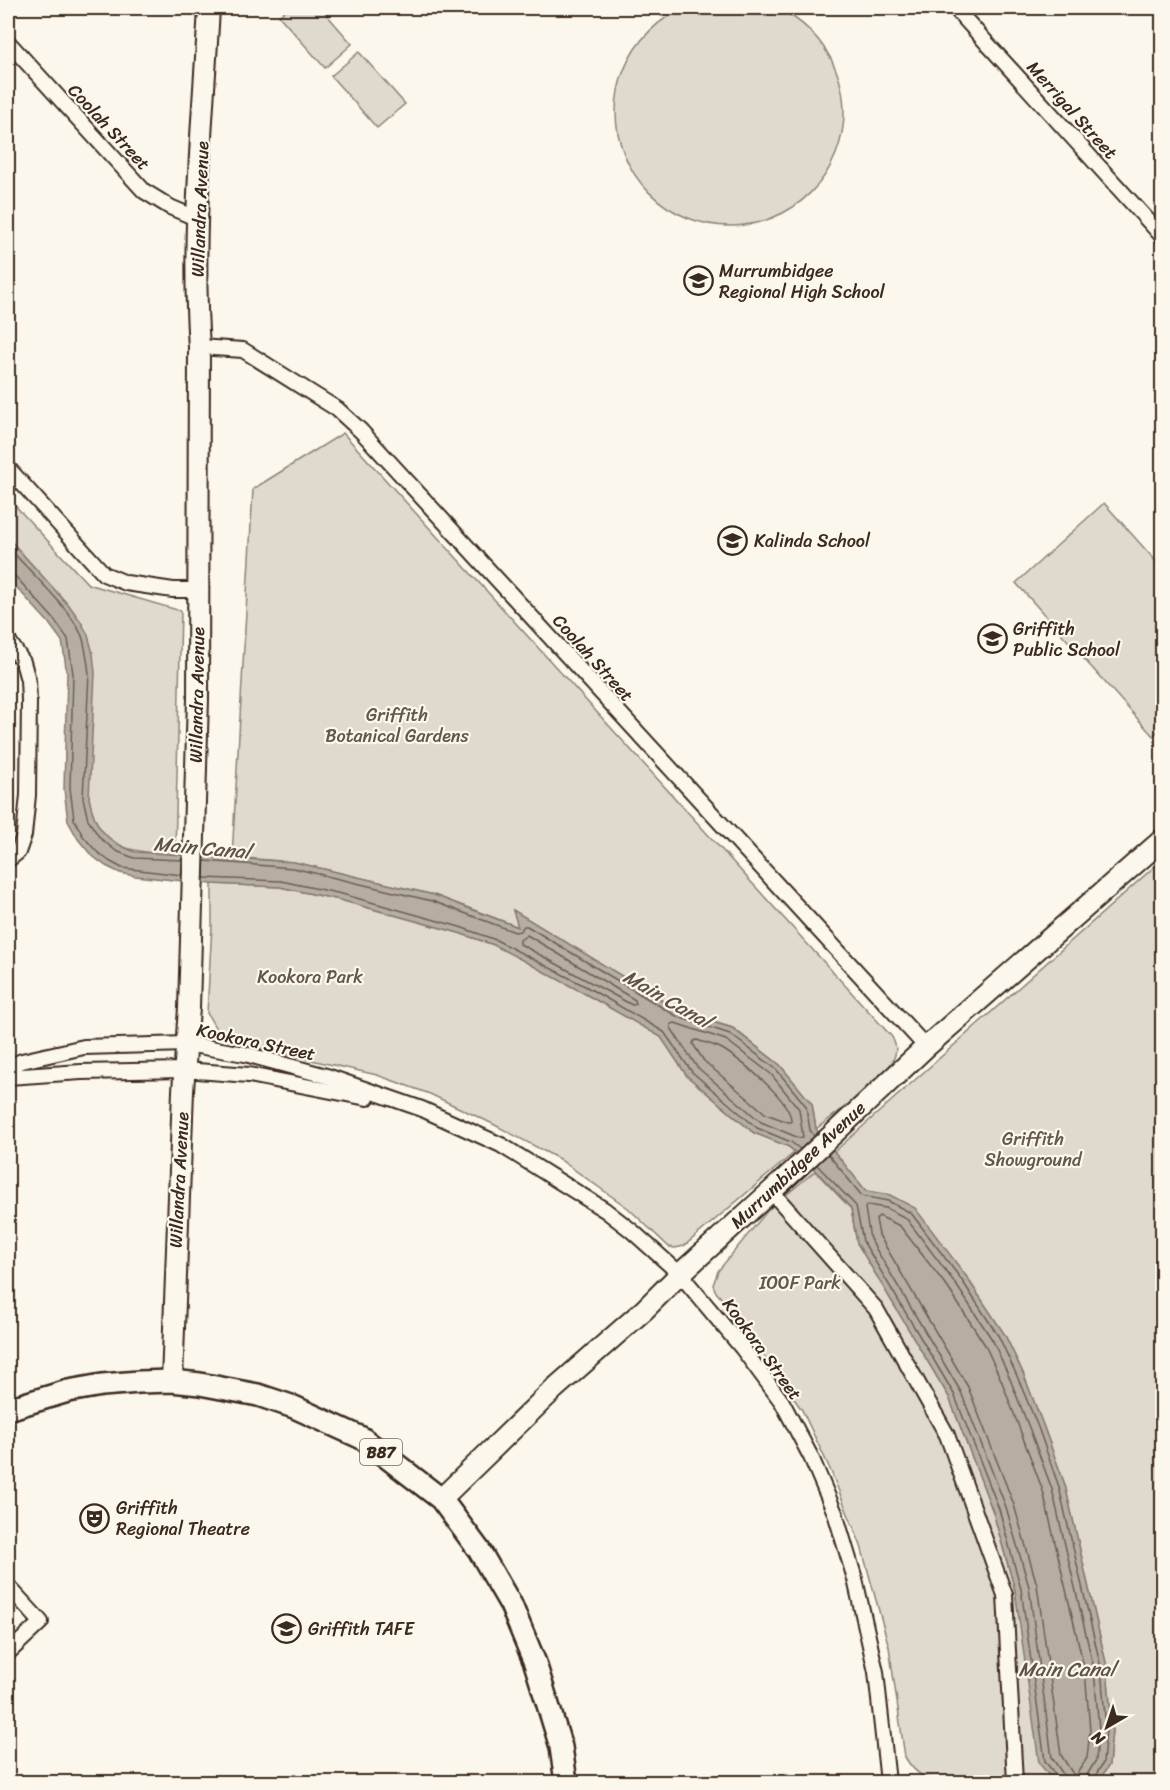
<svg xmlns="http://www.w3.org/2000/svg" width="1170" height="1790" viewBox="0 0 1170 1790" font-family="Sriracha,sans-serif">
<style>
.green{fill:#dfd9ce;stroke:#8d8276;stroke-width:1.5}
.water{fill:#b6aea2;stroke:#85796d;stroke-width:1.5}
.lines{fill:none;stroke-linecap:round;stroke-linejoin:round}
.shore{stroke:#6c5f53;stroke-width:1.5}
.street-casing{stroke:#3b2a1e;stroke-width:18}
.secondary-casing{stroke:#3b2a1e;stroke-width:24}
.primary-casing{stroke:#3b2a1e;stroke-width:26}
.street{stroke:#fbf7ec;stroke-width:14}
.secondary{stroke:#fbf7ec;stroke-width:20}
.primary{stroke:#fbf7ec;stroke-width:21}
.labels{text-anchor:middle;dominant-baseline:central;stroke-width:4.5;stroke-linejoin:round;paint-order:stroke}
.shield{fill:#fbf7ec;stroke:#75685c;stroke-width:1.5}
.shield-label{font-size:16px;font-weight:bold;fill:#3b2a1e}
.street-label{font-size:18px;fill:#3b2a1e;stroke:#fbf7ec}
.poi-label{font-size:18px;fill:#3b2a1e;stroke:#fbf7ec;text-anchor:start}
.park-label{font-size:18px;fill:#64564a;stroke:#fbf7ec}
.water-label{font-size:20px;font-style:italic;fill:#605246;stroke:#fbf7ec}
</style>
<rect width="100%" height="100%" fill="#fbf7ec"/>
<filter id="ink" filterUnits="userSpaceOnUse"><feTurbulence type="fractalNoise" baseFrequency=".0167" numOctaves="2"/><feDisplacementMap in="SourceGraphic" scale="12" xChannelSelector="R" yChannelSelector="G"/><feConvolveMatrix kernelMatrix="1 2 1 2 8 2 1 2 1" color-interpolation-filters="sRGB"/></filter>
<g filter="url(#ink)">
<g class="green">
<circle cx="730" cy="112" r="114"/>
<path d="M 288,8 L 321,8 L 352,44 L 325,68 L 279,16 Z"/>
<path d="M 359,52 L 405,104 L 377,128 L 331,76 Z"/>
<path d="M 343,433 L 892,1037 C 895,1043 897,1048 895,1055 C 890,1076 834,1115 816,1129 L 812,1104 L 780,1065 L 733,1028 L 681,1012 L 513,911 L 519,927 L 434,895 L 294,862 L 232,857 L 253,489 Z"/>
<path d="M 8,498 L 88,584 L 181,611 L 175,854 C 142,852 109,853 93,817 C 91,812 90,804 89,798 L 71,608 L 8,538 Z"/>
<path d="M 1104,503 L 1162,568 L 1162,727 L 1153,736 L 1016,583 Z"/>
<path d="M 1162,860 L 1162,1782 L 1098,1782 L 1109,1765 L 1112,1730 L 1107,1667 L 1065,1485 L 1043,1425 L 1023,1373 L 1005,1335 L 966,1276 L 890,1195 L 866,1191 L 834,1152 Z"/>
<path d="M 212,884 L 280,887 L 340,900 L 459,933 L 494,945 L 582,992 L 661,1037 L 687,1076 L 754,1133 L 785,1144 L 795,1152 L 684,1246 L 675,1248 L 669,1247 L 628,1208 L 559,1159 L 493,1124 L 430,1094 L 377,1075 L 263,1049 L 238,1046 L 227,1038 L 216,1029 L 207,1013 L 212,926 Z"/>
<path d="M 815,1171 L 851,1209 L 857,1243 L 949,1397 L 993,1512 L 1015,1590 L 1049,1778 L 1054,1782 L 948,1782 C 927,1780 916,1776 905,1757 L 889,1647 L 861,1546 L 830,1469 L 802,1410 L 734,1313 L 716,1292 L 713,1285 L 718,1271 L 768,1210 Z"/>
</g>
<path class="water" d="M 8,538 L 71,608 L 81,622 L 88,635 L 93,654 L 95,673 L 89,798 C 95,829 106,841 135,852 L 294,862 L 434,895 L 518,927 L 513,910 L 681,1012 L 732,1028 L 780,1065 L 812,1104 L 816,1129 L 866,1191 L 890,1195 L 915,1208 L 966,1276 L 1005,1335 L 1023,1373 L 1043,1425 L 1065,1485 L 1107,1667 L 1112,1730 L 1109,1765 L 1098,1782 L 1054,1782 L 1039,1763 L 1015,1590 L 993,1512 L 949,1397 L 857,1243 L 851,1208 L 820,1175 L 789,1147 L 754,1133 L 687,1076 L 661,1037 L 582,992 L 494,945 L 459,933 L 340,900 L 280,887 L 212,884 L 135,876 L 120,873 L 106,866 L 91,855 L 78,839 L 68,821 L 64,789 L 67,674 L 62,641 L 48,622 L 8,578 Z"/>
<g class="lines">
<g class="shore">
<path d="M 8,547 C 29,571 70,608 82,636 C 86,648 87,660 89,673 L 83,798 L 88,820 L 100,838 L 116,851 L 134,858 L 182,860"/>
<path d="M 8,574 L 15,576 L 53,618 L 68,639 L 73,674 L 70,788 L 74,819 L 83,836 L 96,851 L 109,861 L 122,868 L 182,875"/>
<path d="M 205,861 L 293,868 L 432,901 L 515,932 L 520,931 L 524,926 L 527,926 L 678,1017 L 730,1034 L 776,1069 L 806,1106 L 810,1130 L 814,1136"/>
<path d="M 204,878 L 281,881 L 342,894 L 460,927 L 496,940 L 585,986 L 664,1032 L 692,1072 L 757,1128 L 791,1142 L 800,1149"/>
<path d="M 527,935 L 635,1000 L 636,1004 L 632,1005 L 520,944 L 520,940 Z"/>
<path d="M 675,1023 L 726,1040 L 771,1074 L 799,1109 L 803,1137 L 799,1138 L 761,1122 L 697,1067 L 671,1028 L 671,1024 Z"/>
<path d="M 697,1040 C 705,1043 716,1045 724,1050 C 741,1061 793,1101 791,1122 L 788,1122 L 766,1114 L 704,1061 L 693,1044 L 694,1041 Z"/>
<path d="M 828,1154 L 862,1196 L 888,1201 L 911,1213 L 961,1279 L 999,1337 L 1017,1376 L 1038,1427 L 1059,1487 L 1101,1668 L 1106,1730 L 1103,1763 L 1094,1778 L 1093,1782"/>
<path d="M 817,1165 L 856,1206 L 863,1241 L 954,1394 L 999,1509 L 1021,1589 L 1045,1761 L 1057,1777 L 1057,1782"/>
<path d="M 879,1216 L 900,1226 L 948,1288 L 985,1345 L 1002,1382 L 1043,1491 L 1085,1671 L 1090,1730 L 1087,1758 L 1076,1775 L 1073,1774 L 1061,1755 L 1037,1585 L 1014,1505 L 968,1387 L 879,1235 L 876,1219 Z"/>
<path d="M 1065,1782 L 1063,1774 L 1052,1758 L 1029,1587 L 1006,1507 L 961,1392 L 870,1239 L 865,1208 L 867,1205 L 886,1208 L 906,1218 L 955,1283 L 993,1341 L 1010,1379 L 1030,1430 L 1052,1489 L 1094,1669 L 1099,1730 L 1096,1760 L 1087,1775 L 1086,1782"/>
</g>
<defs>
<g id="street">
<path d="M 955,8 L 1162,236"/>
<path d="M 8,42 L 144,191 L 170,207 L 198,219"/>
<path d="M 199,347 L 243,350 L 337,409 L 361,431 L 926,1047"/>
<path d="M 8,468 L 104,574 L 126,583 L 173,590 L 198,590"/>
<path d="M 8,640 L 23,662 L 28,680 L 29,700 L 28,795 L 24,835 L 18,852 L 8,860"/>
<path d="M 8,1067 L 22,1061 L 84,1047 L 186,1044 L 245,1054 L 330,1077 L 422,1109 L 501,1145 L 605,1210 L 632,1231 L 680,1274 L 742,1348 L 782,1402 L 811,1457 L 835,1513 L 855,1579 L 876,1672 L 888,1782"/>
<path d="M 8,1077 L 81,1072 L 184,1070 L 249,1075 L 367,1098"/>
<path d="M 771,1191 L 876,1309 L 947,1435 L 1005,1595 L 1015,1782"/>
<path d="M 8,1586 L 41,1622 L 8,1653"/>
</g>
<g id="secondary">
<path d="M 172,1381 L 183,1091 L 189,1008 L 198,699 L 199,347 C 191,235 203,119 209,8"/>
<path d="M 441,1499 L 554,1389 L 644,1310 L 680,1274 L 800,1165 L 926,1047 L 1162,840"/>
</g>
<path id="primary" d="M 8,1409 L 68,1391 L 102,1385 L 139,1382 L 172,1381 L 200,1384 L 258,1395 L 294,1407 L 362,1438 L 441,1499 L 479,1550 L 511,1605 L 535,1663 L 561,1747 L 566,1782"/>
</defs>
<use href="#street" class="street-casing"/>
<use href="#secondary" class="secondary-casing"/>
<use href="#primary" class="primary-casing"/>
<use href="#street" class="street"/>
<use href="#secondary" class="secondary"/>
<use href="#primary" class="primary"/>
</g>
</g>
<defs>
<symbol id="school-ring" viewBox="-11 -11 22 22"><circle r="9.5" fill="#fbf7ec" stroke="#3b2a1e" stroke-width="1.5"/><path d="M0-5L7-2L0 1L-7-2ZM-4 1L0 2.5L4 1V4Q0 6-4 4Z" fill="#3b2a1e"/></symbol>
<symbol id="theatre-ring" viewBox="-11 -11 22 22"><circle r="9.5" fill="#fbf7ec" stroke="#3b2a1e" stroke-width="1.5"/><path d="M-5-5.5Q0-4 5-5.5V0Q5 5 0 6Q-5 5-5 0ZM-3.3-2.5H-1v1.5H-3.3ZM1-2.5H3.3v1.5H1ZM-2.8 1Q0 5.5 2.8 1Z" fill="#3b2a1e"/></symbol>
<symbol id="university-ring" viewBox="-11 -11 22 22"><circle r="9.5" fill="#fbf7ec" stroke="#3b2a1e" stroke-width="1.5"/><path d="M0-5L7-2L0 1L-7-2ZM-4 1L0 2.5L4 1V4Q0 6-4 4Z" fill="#3b2a1e"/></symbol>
</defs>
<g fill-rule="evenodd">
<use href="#school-ring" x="682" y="264" width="33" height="33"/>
<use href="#school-ring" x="716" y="524" width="33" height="33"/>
<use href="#school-ring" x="976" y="622" width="33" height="33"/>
<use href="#theatre-ring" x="78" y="1502" width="33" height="33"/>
<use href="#university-ring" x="270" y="1612" width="33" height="33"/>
</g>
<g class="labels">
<rect class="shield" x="360" y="1439" width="42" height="26" rx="4.5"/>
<g class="shield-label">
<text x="381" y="1452">B87</text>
</g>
<g class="street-label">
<text transform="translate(1072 110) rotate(48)">Merrigal Street</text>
<text transform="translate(109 127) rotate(47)">Coolah Street</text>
<text transform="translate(200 209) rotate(-88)">Willandra Avenue</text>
<text transform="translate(593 658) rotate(48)">Coolah Street</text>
<text transform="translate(197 695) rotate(-89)">Willandra Avenue</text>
<text transform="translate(256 1042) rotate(12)">Kookora Street</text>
<text transform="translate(798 1165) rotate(-43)">Murrumbidgee Avenue</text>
<text transform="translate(179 1180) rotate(-87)">Willandra Avenue</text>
<text transform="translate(762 1349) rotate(54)">Kookora Street</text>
</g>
<g class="poi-label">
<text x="719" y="271">Murrumbidgee<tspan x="719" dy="21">Regional High School</tspan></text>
<text x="754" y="541">Kalinda School</text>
<text x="1013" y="629">Griffith<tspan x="1013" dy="21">Public School</tspan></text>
<text x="116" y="1508">Griffith<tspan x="116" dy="21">Regional Theatre</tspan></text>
<text x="308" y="1629">Griffith TAFE</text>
</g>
<g class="park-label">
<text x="397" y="715">Griffith<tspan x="397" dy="21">Botanical Gardens</tspan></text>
<text x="310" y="977">Kookora Park</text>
<text x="1033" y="1139">Griffith<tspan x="1033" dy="21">Showground</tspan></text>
<text x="800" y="1283">IOOF Park</text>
</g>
<g class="water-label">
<text transform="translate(202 848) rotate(5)">Main Canal</text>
<text transform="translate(667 999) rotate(30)">Main Canal</text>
<text x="1067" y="1669">Main Canal</text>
</g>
</g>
<rect width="1170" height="1790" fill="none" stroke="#fbf7ec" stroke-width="30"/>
<rect x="15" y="15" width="1140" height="1760" fill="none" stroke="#3b2a1e" stroke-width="2" filter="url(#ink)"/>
<g transform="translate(1107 1727) rotate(219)" stroke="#fbf7ec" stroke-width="4.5" paint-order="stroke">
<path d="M0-4.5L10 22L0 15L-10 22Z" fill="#3b2a1e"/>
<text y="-9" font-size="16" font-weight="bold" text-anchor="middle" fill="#3b2a1e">N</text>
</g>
</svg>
